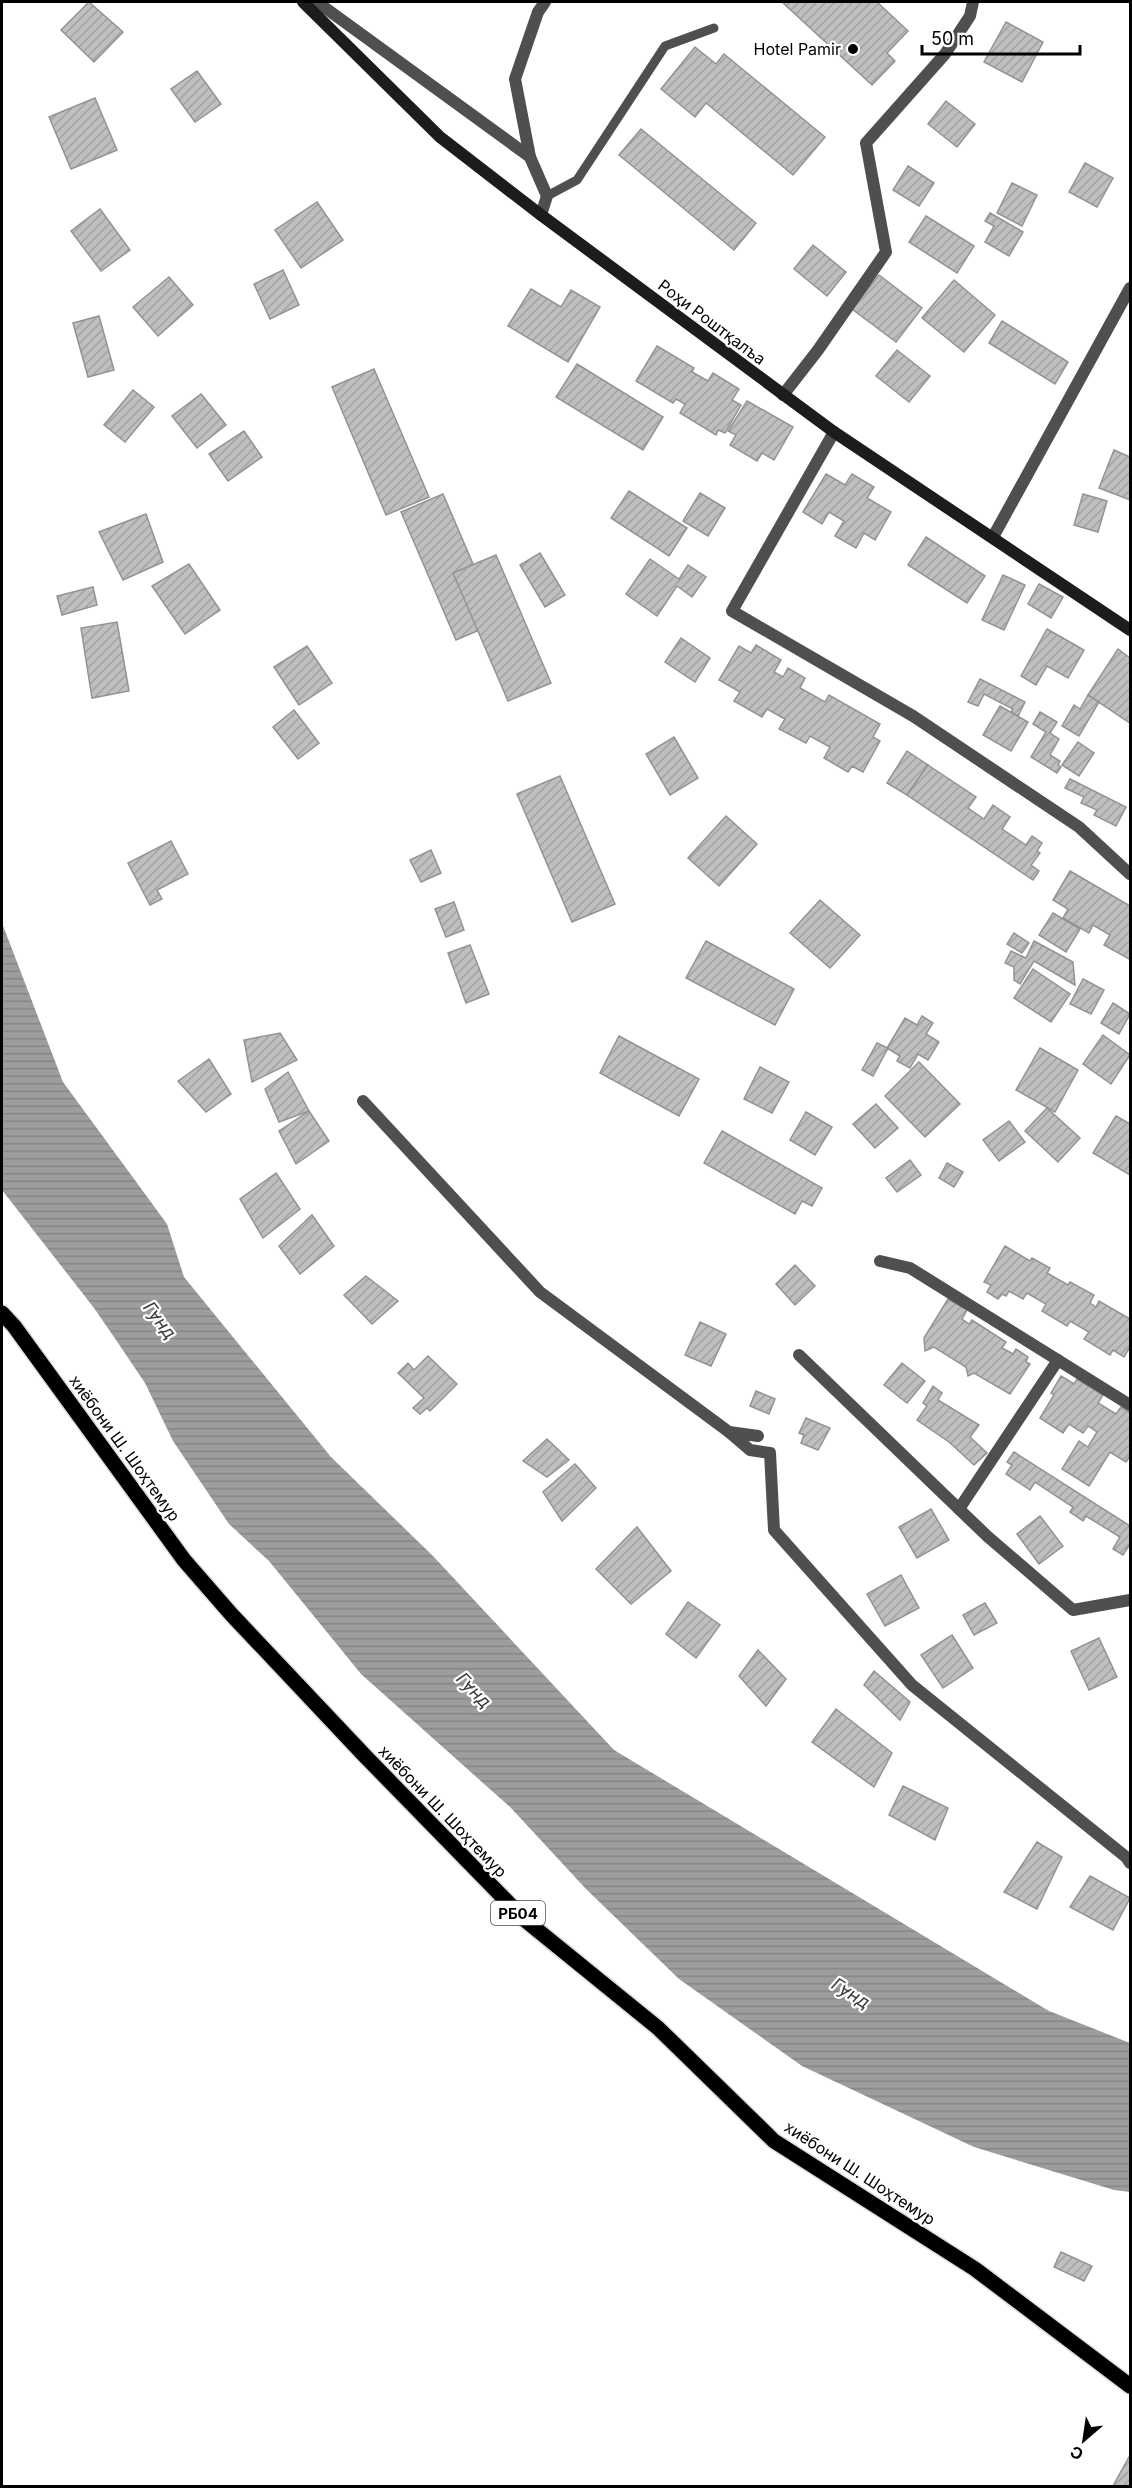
<svg xmlns="http://www.w3.org/2000/svg" width="1132" height="2488" viewBox="0 0 1132 2488" font-family="Inter,sans-serif">
<style>
.water{fill:url(#water-rules)}
.building{fill:url(#building-hatch);stroke:#939393;stroke-width:1.5}
.lines{fill:none;stroke-linecap:round;stroke-linejoin:round}
.primary-casing{stroke:#dbdbdb;stroke-width:18}
.lane{stroke:#4f4f4f;stroke-width:9}
.street{stroke:#4f4f4f;stroke-width:12}
.secondary{stroke:#1c1c1c;stroke-width:12}
.primary{stroke:#000;stroke-width:15}
.poi-dot{fill:#000;stroke:#fff;stroke-width:2}
.labels{text-anchor:middle;dominant-baseline:central;stroke-width:4.5;stroke-linejoin:round;paint-order:stroke}
.shield{fill:#fff;stroke:#4c4c4c;stroke-width:1.5}
.shield-label{font-size:15px;font-weight:bold;fill:#000}
.poi-label{font-size:16px;fill:#000;stroke:#fff;text-anchor:end}
.street-label{font-size:16px;fill:#000;stroke:#fff}
.water-label{font-size:18px;font-style:italic;fill:#3e3e3e;stroke:#fff}
</style>
<defs>
<pattern id="water-rules" width="6" height="5" patternUnits="userSpaceOnUse" patternTransform="scale(1.5)"><rect width="6" height="5" fill="#9d9d9d"/><path d="M0 2.5h6" fill="none" stroke="#858585"/></pattern>
<pattern id="building-hatch" width="6" height="6" patternUnits="userSpaceOnUse" patternTransform="scale(1.5)"><rect width="6" height="6" fill="#bfbfbf"/><path d="M-1 1l2-2M0 6l6-6M5 7l2-2" fill="none" stroke="#a2a2a2"/></pattern>
</defs>
<rect width="100%" height="100%" fill="#fff"/>
<path class="water" d="M 2,923 L 63,1082 L 167,1224 L 184,1277 L 331,1457 L 433,1556 L 614,1750 L 1049,2011 L 1130,2043 L 1130,2192 L 1114,2190 L 974,2147 L 802,2066 L 679,1979 L 586,1889 L 511,1808 L 361,1674 L 269,1561 L 229,1524 L 173,1441 L 145,1383 L 114,1337 L 94,1308 L 2,1190 Z"/>
<g class="building">
<path d="M 89,2 L 123,32 L 94,62 L 61,30 Z"/>
<path d="M 782,2 L 877,2 L 908,31 L 887,53 L 895,61 L 872,85 Z"/>
<path d="M 1006,22 L 1043,42 L 1022,82 L 984,62 Z"/>
<path d="M 695,47 L 716,64 L 724,54 L 825,137 L 793,175 L 706,103 L 695,117 L 661,89 Z"/>
<path d="M 197,71 L 221,104 L 195,122 L 171,89 Z"/>
<path d="M 95,98 L 117,150 L 71,169 L 49,117 Z"/>
<path d="M 946,101 L 975,124 L 957,147 L 928,124 Z"/>
<path d="M 641,129 L 756,223 L 734,250 L 619,155 Z"/>
<path d="M 1085,163 L 1113,178 L 1097,207 L 1069,192 Z"/>
<path d="M 908,166 L 934,183 L 919,206 L 893,190 Z"/>
<path d="M 1012,183 L 1037,195 L 1022,226 L 997,213 Z"/>
<path d="M 317,202 L 343,240 L 301,268 L 275,230 Z"/>
<path d="M 100,209 L 130,250 L 101,271 L 71,231 Z"/>
<path d="M 990,213 L 1023,232 L 1009,256 L 985,242 L 994,226 L 985,221 Z"/>
<path d="M 926,216 L 974,246 L 957,273 L 909,242 Z"/>
<path d="M 813,245 L 846,272 L 827,296 L 794,269 Z"/>
<path d="M 283,270 L 299,305 L 270,319 L 254,284 Z"/>
<path d="M 879,275 L 922,308 L 896,342 L 852,309 Z"/>
<path d="M 169,277 L 193,305 L 158,336 L 133,307 Z"/>
<path d="M 954,280 L 995,315 L 964,352 L 922,318 Z"/>
<path d="M 531,289 L 561,307 L 571,290 L 600,307 L 568,362 L 508,326 Z"/>
<path d="M 99,316 L 114,370 L 88,377 L 73,323 Z"/>
<path d="M 1002,321 L 1068,362 L 1055,384 L 989,343 Z"/>
<path d="M 657,346 L 694,368 L 692,372 L 708,381 L 713,373 L 739,389 L 732,400 L 741,405 L 725,433 L 718,430 L 716,435 L 680,413 L 685,404 L 676,399 L 673,403 L 636,381 Z"/>
<path d="M 897,350 L 930,376 L 909,402 L 876,376 Z"/>
<path d="M 577,364 L 663,417 L 643,450 L 556,397 Z"/>
<path d="M 374,369 L 429,497 L 386,515 L 332,387 Z"/>
<path d="M 133,390 L 154,407 L 125,442 L 104,425 Z"/>
<path d="M 201,394 L 226,425 L 197,448 L 172,416 Z"/>
<path d="M 747,401 L 793,427 L 774,460 L 762,453 L 757,461 L 730,445 L 736,435 L 728,431 Z"/>
<path d="M 244,431 L 262,457 L 228,481 L 209,454 Z"/>
<path d="M 1114,450 L 1130,457 L 1130,500 L 1099,488 Z"/>
<path d="M 826,474 L 845,485 L 852,474 L 874,487 L 867,498 L 891,512 L 875,540 L 864,533 L 856,548 L 835,536 L 844,521 L 829,512 L 822,524 L 803,512 Z"/>
<path d="M 629,491 L 687,528 L 669,556 L 611,518 Z"/>
<path d="M 700,493 L 725,508 L 708,536 L 683,521 Z"/>
<path d="M 443,494 L 498,622 L 456,640 L 401,512 Z"/>
<path d="M 1083,494 L 1107,501 L 1098,532 L 1074,525 Z"/>
<path d="M 146,514 L 163,562 L 123,580 L 99,532 Z"/>
<path d="M 926,537 L 985,576 L 967,603 L 908,565 Z"/>
<path d="M 540,553 L 565,595 L 545,607 L 520,565 Z"/>
<path d="M 496,555 L 551,683 L 508,701 L 453,573 Z"/>
<path d="M 650,559 L 679,579 L 688,565 L 706,577 L 692,597 L 677,586 L 657,616 L 626,594 Z"/>
<path d="M 189,564 L 220,610 L 185,634 L 152,586 Z"/>
<path d="M 1003,575 L 1025,585 L 1004,630 L 982,620 Z"/>
<path d="M 1039,584 L 1063,597 L 1051,618 L 1028,604 Z"/>
<path d="M 93,587 L 97,605 L 62,615 L 57,596 Z"/>
<path d="M 117,622 L 129,691 L 92,698 L 81,628 Z"/>
<path d="M 1047,629 L 1084,650 L 1068,678 L 1047,666 L 1036,685 L 1021,676 Z"/>
<path d="M 681,638 L 710,658 L 695,682 L 665,662 Z"/>
<path d="M 756,645 L 781,660 L 774,672 L 783,677 L 788,668 L 805,678 L 800,688 L 825,702 L 829,695 L 880,724 L 873,737 L 880,741 L 863,772 L 852,766 L 848,772 L 824,758 L 830,747 L 810,736 L 806,743 L 779,729 L 785,719 L 767,709 L 762,717 L 734,701 L 740,692 L 719,680 L 739,646 L 751,653 Z"/>
<path d="M 307,646 L 332,683 L 299,705 L 274,667 Z"/>
<path d="M 1118,649 L 1130,658 L 1130,723 L 1088,695 Z"/>
<path d="M 980,679 L 1025,702 L 1018,716 L 1011,712 L 1013,709 L 984,694 L 978,706 L 968,702 Z"/>
<path d="M 1088,695 L 1099,702 L 1079,736 L 1062,726 L 1074,705 L 1080,709 Z"/>
<path d="M 1000,706 L 1028,722 L 1011,751 L 983,735 Z"/>
<path d="M 294,710 L 319,743 L 298,759 L 273,727 Z"/>
<path d="M 1040,712 L 1057,722 L 1050,733 L 1059,739 L 1050,755 L 1060,761 L 1058,765 L 1061,767 L 1057,773 L 1031,757 L 1046,732 L 1033,724 Z"/>
<path d="M 674,737 L 698,778 L 670,795 L 646,754 Z"/>
<path d="M 1078,742 L 1094,753 L 1079,776 L 1062,765 Z"/>
<path d="M 907,751 L 928,765 L 907,795 L 887,783 Z"/>
<path d="M 928,765 L 976,797 L 968,808 L 984,819 L 993,805 L 1010,817 L 1002,829 L 1026,845 L 1032,836 L 1042,843 L 1037,851 L 1040,853 L 1031,865 L 1039,871 L 1033,880 L 907,795 Z"/>
<path d="M 560,776 L 615,904 L 572,922 L 517,794 Z"/>
<path d="M 1070,779 L 1126,807 L 1116,826 L 1094,815 L 1097,810 L 1081,803 L 1084,797 L 1065,788 Z"/>
<path d="M 726,816 L 757,844 L 719,886 L 688,858 Z"/>
<path d="M 171,841 L 188,874 L 157,890 L 162,899 L 150,905 L 128,863 Z"/>
<path d="M 431,850 L 441,873 L 421,882 L 410,860 Z"/>
<path d="M 1070,871 L 1130,906 L 1130,956 L 1129,959 L 1104,945 L 1110,935 L 1093,925 L 1089,933 L 1063,918 L 1068,909 L 1053,900 Z"/>
<path d="M 820,900 L 860,935 L 830,968 L 790,933 Z"/>
<path d="M 454,902 L 464,930 L 446,937 L 435,909 Z"/>
<path d="M 1053,913 L 1080,929 L 1066,952 L 1039,935 Z"/>
<path d="M 1014,933 L 1029,943 L 1022,953 L 1007,944 Z"/>
<path d="M 706,941 L 794,989 L 775,1025 L 686,978 Z"/>
<path d="M 1034,941 L 1073,962 L 1075,985 L 1034,961 L 1020,984 L 1014,980 L 1014,967 L 1005,963 L 1011,951 L 1026,958 Z"/>
<path d="M 470,945 L 489,994 L 466,1003 L 448,953 Z"/>
<path d="M 1033,969 L 1070,994 L 1051,1022 L 1014,998 Z"/>
<path d="M 1083,979 L 1104,990 L 1091,1014 L 1070,1004 Z"/>
<path d="M 1113,1003 L 1130,1014 L 1119,1034 L 1101,1023 Z"/>
<path d="M 922,1016 L 933,1023 L 926,1034 L 939,1042 L 928,1060 L 918,1054 L 910,1068 L 897,1061 L 900,1056 L 887,1048 L 905,1018 L 917,1025 Z"/>
<path d="M 280,1033 L 297,1060 L 252,1082 L 244,1040 Z"/>
<path d="M 1103,1035 L 1130,1055 L 1111,1084 L 1083,1064 Z"/>
<path d="M 619,1036 L 699,1079 L 679,1116 L 600,1073 Z"/>
<path d="M 877,1043 L 888,1048 L 873,1076 L 862,1070 Z"/>
<path d="M 1040,1048 L 1078,1070 L 1055,1112 L 1016,1090 Z"/>
<path d="M 209,1059 L 231,1094 L 206,1112 L 178,1081 Z"/>
<path d="M 919,1062 L 960,1104 L 925,1137 L 885,1096 Z"/>
<path d="M 760,1067 L 789,1082 L 772,1113 L 744,1099 Z"/>
<path d="M 288,1072 L 309,1111 L 279,1122 L 265,1089 Z"/>
<path d="M 876,1104 L 898,1128 L 875,1148 L 853,1124 Z"/>
<path d="M 1047,1108 L 1080,1138 L 1058,1162 L 1025,1131 Z"/>
<path d="M 309,1111 L 329,1141 L 296,1164 L 279,1131 Z"/>
<path d="M 806,1112 L 832,1127 L 815,1155 L 790,1140 Z"/>
<path d="M 1116,1116 L 1130,1124 L 1130,1175 L 1093,1153 Z"/>
<path d="M 1009,1121 L 1025,1142 L 999,1161 L 983,1140 Z"/>
<path d="M 722,1131 L 822,1188 L 812,1206 L 802,1201 L 795,1214 L 704,1163 Z"/>
<path d="M 910,1160 L 921,1175 L 897,1192 L 886,1178 Z"/>
<path d="M 947,1163 L 963,1172 L 954,1187 L 939,1178 Z"/>
<path d="M 276,1173 L 300,1209 L 263,1238 L 240,1199 Z"/>
<path d="M 312,1215 L 334,1246 L 300,1274 L 279,1246 Z"/>
<path d="M 1005,1246 L 1030,1261 L 1032,1258 L 1050,1268 L 1047,1273 L 1068,1285 L 1070,1282 L 1094,1295 L 1090,1303 L 1096,1307 L 1099,1301 L 1130,1319 L 1130,1347 L 1124,1357 L 1113,1350 L 1110,1355 L 1084,1339 L 1089,1332 L 1070,1321 L 1067,1326 L 1042,1311 L 1046,1304 L 1027,1293 L 1023,1299 L 1009,1291 L 1006,1296 L 1002,1294 L 998,1299 L 987,1292 L 991,1285 L 984,1282 Z"/>
<path d="M 795,1265 L 815,1286 L 795,1305 L 776,1284 Z"/>
<path d="M 366,1276 L 398,1301 L 372,1324 L 344,1295 Z"/>
<path d="M 948,1299 L 967,1310 L 962,1319 L 969,1324 L 972,1320 L 1006,1342 L 1002,1348 L 1013,1354 L 1016,1349 L 1028,1357 L 1026,1362 L 1030,1364 L 1010,1394 L 974,1373 L 968,1376 L 966,1367 L 934,1347 L 925,1351 L 924,1338 Z"/>
<path d="M 700,1322 L 726,1334 L 711,1366 L 685,1355 Z"/>
<path d="M 428,1356 L 457,1384 L 430,1411 L 427,1408 L 420,1414 L 413,1408 L 424,1398 L 398,1373 L 408,1363 L 414,1370 Z"/>
<path d="M 902,1363 L 925,1381 L 907,1403 L 884,1385 Z"/>
<path d="M 1061,1376 L 1074,1384 L 1077,1379 L 1103,1395 L 1098,1403 L 1116,1414 L 1121,1407 L 1130,1413 L 1130,1456 L 1126,1462 L 1110,1452 L 1089,1486 L 1062,1469 L 1079,1441 L 1088,1447 L 1097,1432 L 1088,1426 L 1083,1433 L 1069,1424 L 1063,1433 L 1040,1418 L 1054,1395 L 1051,1393 Z"/>
<path d="M 933,1386 L 942,1393 L 938,1400 L 979,1425 L 970,1437 L 987,1453 L 974,1465 L 949,1442 L 917,1420 L 927,1406 L 923,1403 Z"/>
<path d="M 756,1391 L 775,1399 L 769,1414 L 750,1406 Z"/>
<path d="M 806,1418 L 830,1428 L 818,1450 L 801,1443 L 804,1435 L 799,1433 Z"/>
<path d="M 547,1439 L 569,1460 L 547,1477 L 523,1461 Z"/>
<path d="M 1014,1452 L 1130,1526 L 1130,1544 L 1123,1555 L 1113,1549 L 1120,1537 L 1086,1516 L 1083,1521 L 1070,1512 L 1073,1507 L 1035,1482 L 1030,1490 L 1006,1474 L 1012,1465 L 1007,1462 Z"/>
<path d="M 575,1464 L 596,1488 L 562,1521 L 543,1492 Z"/>
<path d="M 931,1509 L 949,1540 L 917,1558 L 899,1527 Z"/>
<path d="M 1040,1516 L 1063,1546 L 1039,1564 L 1017,1534 Z"/>
<path d="M 637,1527 L 671,1571 L 631,1604 L 596,1569 Z"/>
<path d="M 901,1575 L 919,1608 L 885,1626 L 867,1594 Z"/>
<path d="M 688,1602 L 720,1625 L 696,1658 L 666,1634 Z"/>
<path d="M 985,1603 L 997,1623 L 974,1635 L 963,1615 Z"/>
<path d="M 952,1635 L 973,1668 L 943,1688 L 921,1655 Z"/>
<path d="M 1099,1638 L 1117,1677 L 1089,1690 L 1071,1651 Z"/>
<path d="M 758,1650 L 786,1679 L 766,1706 L 739,1676 Z"/>
<path d="M 874,1671 L 910,1702 L 900,1720 L 864,1685 Z"/>
<path d="M 836,1709 L 892,1753 L 874,1787 L 812,1742 Z"/>
<path d="M 903,1786 L 948,1808 L 935,1840 L 889,1815 Z"/>
<path d="M 1037,1842 L 1062,1857 L 1037,1909 L 1004,1892 Z"/>
<path d="M 1090,1876 L 1130,1898 L 1113,1930 L 1070,1907 Z"/>
<path d="M 1061,2252 L 1092,2266 L 1084,2281 L 1054,2267 Z"/>
<path d="M 1130,2455 L 1130,2486 L 1113,2486 Z"/>
</g>
<g class="lines">
<defs>
<path id="primary" d="M 2,1313 L 14,1326 L 184,1560 L 231,1614 L 365,1756 L 525,1920 L 658,2028 L 774,2141 L 975,2269 L 1130,2386"/>
</defs>
<use href="#primary" class="primary-casing"/>
<path class="lane" d="M 547,196 L 577,180 L 665,46 L 714,28"/>
<g class="street">
<path d="M 317,2 L 530,157"/>
<path d="M 541,215 L 547,196 L 530,157 L 515,79 L 538,12 L 545,2"/>
<path d="M 783,395 L 818,350 L 886,252 L 866,143 L 945,54 L 970,16 L 973,2"/>
<path d="M 834,432 L 732,611 L 913,716 L 1079,827 L 1130,874"/>
<path d="M 993,537 L 1130,288"/>
<path d="M 363,1101 L 540,1292 L 729,1432"/>
<path d="M 880,1261 L 910,1268 L 1130,1405"/>
<path d="M 799,1355 L 987,1536 L 1073,1610 L 1130,1600"/>
<path d="M 758,1436 L 729,1432 L 750,1450 L 770,1453 L 774,1530 L 912,1685 L 1126,1857 L 1130,1863"/>
<path d="M 959,1509 L 1058,1360"/>
</g>
<path class="secondary" d="M 303,2 L 440,137 L 541,215 L 834,432 L 1130,630"/>
<use href="#primary" class="primary"/>
</g>
<circle class="poi-dot" cx="853" cy="49" r="6"/>
<g class="labels">
<rect class="shield" x="491" y="1901" width="54" height="24" rx="4.5"/>
<g class="shield-label">
<text x="518" y="1913">РБ04</text>
</g>
<g class="poi-label">
<text x="841" y="49">Hotel Pamir</text>
</g>
<g class="street-label">
<text transform="translate(712 322) rotate(37)">Роҳи Роштқалъа</text>
<text transform="translate(125 1448) rotate(54)">хиёбони Ш. Шоҳтемур</text>
<text transform="translate(443 1811) rotate(46)">хиёбони Ш. Шоҳтемур</text>
<text transform="translate(860 2173) rotate(33)">хиёбони Ш. Шоҳтемур</text>
</g>
<g class="water-label">
<text transform="translate(160 1320) rotate(53)">Ғунд</text>
<text transform="translate(474 1690) rotate(46)">Ғунд</text>
<text transform="translate(851 1993) rotate(32)">Ғунд</text>
</g>
</g>
<rect width="1132" height="2488" fill="none" stroke="#000000" stroke-width="6"/>
<g transform="translate(1084 2440) rotate(209)" stroke="#ffffff" stroke-width="4.5" paint-order="stroke">
<path d="M0-4.5L10 22L0 15L-10 22Z" fill="#000000"/>
<text y="-9" font-size="16" font-weight="bold" text-anchor="middle" fill="#000000">С</text>
</g>
<path d="M922 45v9h158v-9" fill="none" stroke="#000000" stroke-width="3"/>
<text x="931" y="45" font-size="18" fill="#000000" stroke="#ffffff" stroke-width="4.5" paint-order="stroke">50 m</text>
</svg>
